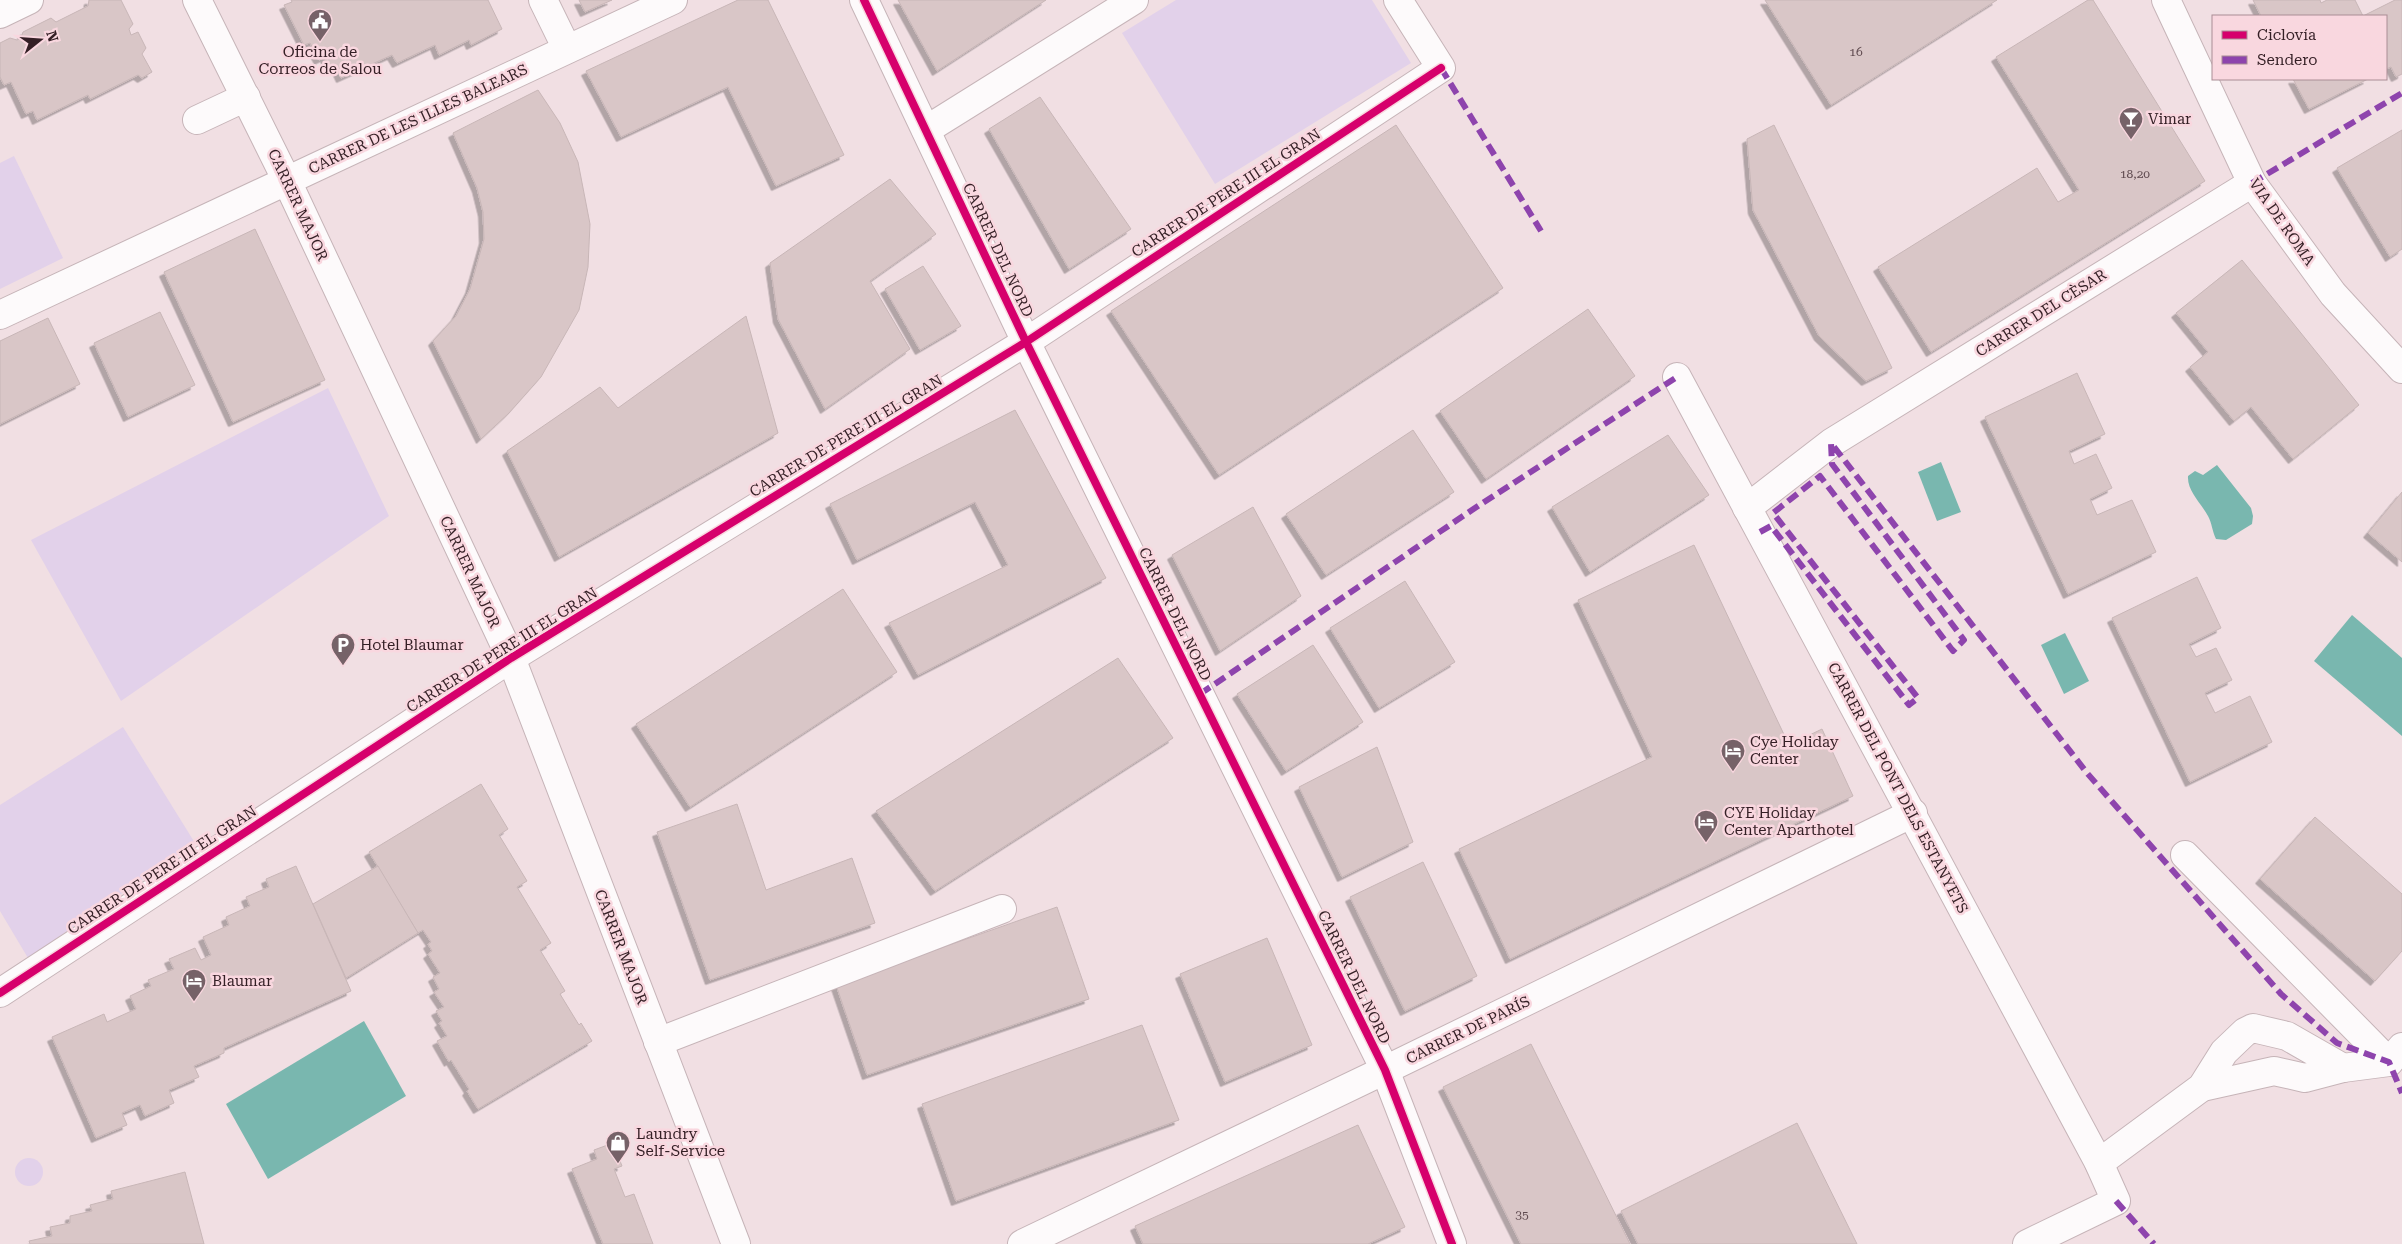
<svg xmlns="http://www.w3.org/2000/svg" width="2402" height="1244" viewBox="0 0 2402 1244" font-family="'Roboto Serif',serif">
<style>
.green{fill:#e2d1ea}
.water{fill:#79b7af}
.building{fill:#d9c6c7;stroke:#c8b6b7;filter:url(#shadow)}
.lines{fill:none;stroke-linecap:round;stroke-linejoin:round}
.minor-casing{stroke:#c6b4b8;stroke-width:30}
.minor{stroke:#fdfafb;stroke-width:28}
.quiet{stroke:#8e44ad;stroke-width:6;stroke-dasharray:12 6;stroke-linecap:butt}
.cycleway-casing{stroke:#f9d7df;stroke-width:11}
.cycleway{stroke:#d6006c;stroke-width:8}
.labels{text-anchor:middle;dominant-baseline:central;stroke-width:5;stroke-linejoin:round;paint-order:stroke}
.number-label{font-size:12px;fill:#5f4a4f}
.poi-label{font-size:15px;fill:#341f25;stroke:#f9d7df;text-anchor:start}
.street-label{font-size:15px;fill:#341f25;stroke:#f9d7df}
</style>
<defs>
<filter id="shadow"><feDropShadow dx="-4.5" dy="4.5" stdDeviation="0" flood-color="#0004"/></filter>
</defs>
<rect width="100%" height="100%" fill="#f1dfe3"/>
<g class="green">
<path d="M 1176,0 L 1372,0 L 1411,63 L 1215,184 L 1122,33 Z"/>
<path d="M 14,156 L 63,258 L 0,289 L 0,163 Z"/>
<path d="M 328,388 L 389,516 L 121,701 L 31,540 Z"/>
<path d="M 123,727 L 195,843 L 28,958 L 0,911 L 0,805 Z"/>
<circle cx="29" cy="1172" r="14"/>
</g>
<g class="water">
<path d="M 1941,462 L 1961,512 L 1937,521 L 1918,472 Z"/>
<path d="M 2217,465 L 2251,508 L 2253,516 L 2252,524 L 2226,540 L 2216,539 C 2212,531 2212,523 2208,516 C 2201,503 2187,491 2188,476 L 2195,471 L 2203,475 Z"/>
<path d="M 2352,615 L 2402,658 L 2402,736 L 2314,661 Z"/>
<path d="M 2065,633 L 2089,681 L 2064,694 L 2041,645 Z"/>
<path d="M 364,1021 L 406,1096 L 268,1179 L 226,1104 Z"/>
</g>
<g class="building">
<path d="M 89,0 L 121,0 L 133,24 L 129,29 L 131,35 L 138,32 L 146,48 L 142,54 L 152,72 L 142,78 L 138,75 L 90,99 L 88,95 L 37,120 L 33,111 L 26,114 L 11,82 L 4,85 L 0,77 L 0,43 L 10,38 L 17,40 L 21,38 L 23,32 L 51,18 L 56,22 L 88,6 Z"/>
<path d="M 291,0 L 488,0 L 502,29 L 471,45 L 469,40 L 439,55 L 435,45 L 397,63 L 392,55 L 341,78 L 336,67 L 330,69 L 325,57 L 319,60 L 310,43 L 304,45 L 284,5 L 292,2 Z"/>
<path d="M 579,0 L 612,0 L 585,12 Z"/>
<path d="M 738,0 L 768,0 L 844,155 L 776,186 L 728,87 L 621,137 L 586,71 Z"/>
<path d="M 898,0 L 1046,0 L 937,71 Z"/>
<path d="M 1765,0 L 1997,0 L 1831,105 Z"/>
<path d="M 2088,0 L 2093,0 L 2205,181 L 1931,352 L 1878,267 L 2037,168 L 2058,202 L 2079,190 L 1996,57 Z"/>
<path d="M 2253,0 L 2320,0 L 2321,3 L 2327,0 L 2355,0 L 2363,16 L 2261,16 Z"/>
<path d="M 2395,0 L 2402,0 L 2402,74 L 2396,77 L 2391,67 L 2386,69 L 2386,16 L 2363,16 Z"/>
<path d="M 2293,79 L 2368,79 L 2309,109 Z"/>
<path d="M 538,90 L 560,123 L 578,162 L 590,224 L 588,267 L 579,310 L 541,377 L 509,413 L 481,439 L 433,341 L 456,316 L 470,289 L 484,239 L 483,212 L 477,188 L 453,133 Z"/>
<path d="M 1040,97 L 1131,229 L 1069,269 L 989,129 Z"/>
<path d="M 1396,125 L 1503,288 L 1219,475 L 1111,311 Z"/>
<path d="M 1774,125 L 1892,368 L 1866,381 L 1819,336 L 1753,210 L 1747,139 Z"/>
<path d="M 2402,130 L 2402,249 L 2390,257 L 2337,168 Z"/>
<path d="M 890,179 L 936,234 L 870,281 L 910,349 L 825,409 L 778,319 L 770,263 Z"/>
<path d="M 255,229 L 325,380 L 233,422 L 164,272 Z"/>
<path d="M 2242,260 L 2359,405 L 2293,459 L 2251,407 L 2234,421 L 2190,367 L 2208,352 L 2176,313 Z"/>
<path d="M 923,266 L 961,326 L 920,350 L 885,289 Z"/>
<path d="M 1588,309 L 1635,376 L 1486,479 L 1440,411 Z"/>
<path d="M 160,312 L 195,385 L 128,417 L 94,343 Z"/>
<path d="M 746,316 L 778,433 L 559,557 L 507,451 L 600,387 L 618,408 Z"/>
<path d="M 48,318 L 80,384 L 0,424 L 0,341 Z"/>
<path d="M 2077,373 L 2105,434 L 2069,451 L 2074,464 L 2096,454 L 2112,488 L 2090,499 L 2097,515 L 2132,500 L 2156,552 L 2068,594 L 1985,417 Z"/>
<path d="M 1015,410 L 1106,578 L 918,675 L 889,623 L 1008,565 L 975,502 L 857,560 L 830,504 Z"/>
<path d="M 1413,430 L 1454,492 L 1326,575 L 1286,514 Z"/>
<path d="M 1668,435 L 1709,495 L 1590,572 L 1552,507 Z"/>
<path d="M 2402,492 L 2402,562 L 2368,533 Z"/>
<path d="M 1253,507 L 1301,596 L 1220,651 L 1172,555 Z"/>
<path d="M 1694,545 L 1789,745 L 1822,729 L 1853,796 L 1510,959 L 1459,849 L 1652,757 L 1578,600 Z"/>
<path d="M 2197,577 L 2221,628 L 2189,644 L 2196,657 L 2216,648 L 2232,680 L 2205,693 L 2215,713 L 2250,696 L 2272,742 L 2190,782 L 2112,618 Z"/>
<path d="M 1405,581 L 1455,662 L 1379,708 L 1330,628 Z"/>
<path d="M 843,589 L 897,672 L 690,807 L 636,724 Z"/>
<path d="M 1313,645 L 1363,722 L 1286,771 L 1237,694 Z"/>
<path d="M 1118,658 L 1173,738 L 935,891 L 876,811 Z"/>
<path d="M 1377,747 L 1413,842 L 1342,877 L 1299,787 Z"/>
<path d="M 481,784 L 508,829 L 499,835 L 527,881 L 517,887 L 551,943 L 540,950 L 565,991 L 560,994 L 579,1025 L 581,1023 L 592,1041 L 478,1109 L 467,1091 L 469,1089 L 451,1060 L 449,1062 L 437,1041 L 447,1036 L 439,1023 L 442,1021 L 436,1011 L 444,1007 L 434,992 L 439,989 L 433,977 L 440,973 L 428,954 L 432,951 L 428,944 L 431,942 L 423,930 L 418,933 L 369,852 Z"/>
<path d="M 737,804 L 766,890 L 852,858 L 875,923 L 710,980 L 657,832 Z"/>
<path d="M 2315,817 L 2402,894 L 2402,951 L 2375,981 L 2260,879 Z"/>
<path d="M 1423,862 L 1477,976 L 1405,1011 L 1350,897 Z"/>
<path d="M 296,866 L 351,991 L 224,1048 L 224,1053 L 194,1066 L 199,1077 L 169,1090 L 174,1103 L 145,1116 L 140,1105 L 122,1113 L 127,1125 L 96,1138 L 52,1037 L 104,1014 L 107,1022 L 136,1009 L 130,996 L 151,986 L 148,980 L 174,969 L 169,959 L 195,948 L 201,960 L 211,955 L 203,937 L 229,925 L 226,917 L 250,906 L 246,897 L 269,887 L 266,879 Z"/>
<path d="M 378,866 L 418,933 L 346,978 L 313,904 Z"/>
<path d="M 1057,907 L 1089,999 L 867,1075 L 836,985 Z"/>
<path d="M 1267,938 L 1312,1045 L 1225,1082 L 1180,974 Z"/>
<path d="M 1142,1025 L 1179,1120 L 956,1201 L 922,1104 Z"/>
<path d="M 1531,1044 L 1630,1244 L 1521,1244 L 1443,1087 Z"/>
<path d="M 1797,1123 L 1857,1244 L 1638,1244 L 1621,1211 Z"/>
<path d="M 1358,1125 L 1405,1227 L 1368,1244 L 1143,1244 L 1135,1226 Z"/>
<path d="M 613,1143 L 622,1166 L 614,1169 L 625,1197 L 634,1194 L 653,1244 L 603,1244 L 572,1169 L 597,1159 L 594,1150 Z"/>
<path d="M 185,1172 L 204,1244 L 30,1244 L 29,1241 L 52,1236 L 50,1227 L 70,1223 L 70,1216 L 92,1211 L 90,1205 L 113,1199 L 111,1191 Z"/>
</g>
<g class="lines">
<defs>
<g id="minor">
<path d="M 197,0 L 287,181 L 511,658 L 736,1244"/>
<path d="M 543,0 L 567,49"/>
<path d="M 864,0 L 1026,342 L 1385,1070 L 1452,1244"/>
<path d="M 2166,0 L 2252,183 L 2333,294 L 2402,369"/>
<path d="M 0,14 L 29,0"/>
<path d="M 197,120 L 246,97"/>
<path d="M 926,130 L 1134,0"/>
<path d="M 0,315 L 673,0"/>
<path d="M 1677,377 L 2099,1163 L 2116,1201 L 2027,1244"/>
<path d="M 1747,508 L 1831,443 L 2252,183"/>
<path d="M 2185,855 L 2389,1062"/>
<path d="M 0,993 L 511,658 L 1026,342 L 1441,68 L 1398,0"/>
<path d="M 658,1042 L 1002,909"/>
<path d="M 2202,1087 L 2274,1071 L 2305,1078 L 2343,1068 L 2389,1062 L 2402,1047"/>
<path d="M 2099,1163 L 2202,1087 L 2224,1052 L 2245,1032 L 2253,1028 L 2287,1036 L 2343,1068"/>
<path d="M 1022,1244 L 1385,1070 L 1913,813"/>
</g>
</defs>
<use href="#minor" class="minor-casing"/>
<use href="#minor" class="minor"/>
<g class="quiet">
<path d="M 1441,68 L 1541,231"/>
<path d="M 2252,183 L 2402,93"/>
<path d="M 1760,532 L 1771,526 L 1909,705 L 1918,698 L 1773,513 L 1820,476 L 1953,651 L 1964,640 L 1832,464 L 1831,443 L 2087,773 L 2281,994 L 2337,1043 L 2389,1062 L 2402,1093"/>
<path d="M 1200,694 L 1472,510 L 1677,377"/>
<path d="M 2116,1201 L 2154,1244"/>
</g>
<defs>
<g id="cycleway">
<path d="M 864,0 L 1026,342 L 1385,1070 L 1452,1244"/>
<path d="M 0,993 L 511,658 L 1026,342 L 1441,68"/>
</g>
</defs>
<use href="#cycleway" class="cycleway-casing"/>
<use href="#cycleway" class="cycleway"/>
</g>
<defs>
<symbol id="civic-pin" viewBox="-11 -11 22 30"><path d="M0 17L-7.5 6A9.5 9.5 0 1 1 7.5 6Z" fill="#766268" stroke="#f9d7df"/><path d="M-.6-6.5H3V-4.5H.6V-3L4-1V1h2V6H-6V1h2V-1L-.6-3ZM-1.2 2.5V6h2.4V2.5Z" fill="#fff"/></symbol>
<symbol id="bar-pin" viewBox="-11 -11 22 30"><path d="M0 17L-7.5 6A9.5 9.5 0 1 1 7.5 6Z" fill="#766268" stroke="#f9d7df"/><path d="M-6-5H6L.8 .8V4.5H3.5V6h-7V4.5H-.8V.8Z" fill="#fff"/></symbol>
<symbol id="parking-pin" viewBox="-11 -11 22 30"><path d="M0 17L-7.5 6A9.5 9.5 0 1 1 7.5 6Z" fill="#766268" stroke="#f9d7df"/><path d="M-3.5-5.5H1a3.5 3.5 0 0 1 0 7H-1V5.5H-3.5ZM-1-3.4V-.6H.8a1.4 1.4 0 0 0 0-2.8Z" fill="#fff"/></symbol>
<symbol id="hotel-pin" viewBox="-11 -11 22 30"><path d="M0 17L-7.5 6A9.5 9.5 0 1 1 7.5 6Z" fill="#766268" stroke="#f9d7df"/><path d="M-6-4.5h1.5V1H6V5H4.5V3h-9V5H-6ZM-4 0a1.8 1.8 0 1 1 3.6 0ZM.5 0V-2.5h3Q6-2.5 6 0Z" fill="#fff"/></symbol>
<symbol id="shop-pin" viewBox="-11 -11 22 30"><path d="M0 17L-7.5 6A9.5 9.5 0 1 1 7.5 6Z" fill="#766268" stroke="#f9d7df"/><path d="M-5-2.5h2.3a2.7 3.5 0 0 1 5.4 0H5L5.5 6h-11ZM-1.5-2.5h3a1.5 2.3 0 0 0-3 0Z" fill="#fff"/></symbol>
</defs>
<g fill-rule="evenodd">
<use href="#civic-pin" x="306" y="7" width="28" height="38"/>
<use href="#bar-pin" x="2117" y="105" width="28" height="38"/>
<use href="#parking-pin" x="329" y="631" width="28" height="38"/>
<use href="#hotel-pin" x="1719" y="737" width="28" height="38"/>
<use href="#hotel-pin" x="1692" y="808" width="28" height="38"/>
<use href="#hotel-pin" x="180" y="967" width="28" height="38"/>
<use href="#shop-pin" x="604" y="1129" width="28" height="38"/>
</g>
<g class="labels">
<g class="number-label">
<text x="1856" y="52">16</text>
<text x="2135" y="174">18,20</text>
<text x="1522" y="1215">35</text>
</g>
<g class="poi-label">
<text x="320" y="52" text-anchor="middle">Oficina de<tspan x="320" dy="17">Correos de Salou</tspan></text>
<text x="2148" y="119">Vimar</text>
<text x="360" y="645">Hotel Blaumar</text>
<text x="1750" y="742">Cye Holiday<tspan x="1750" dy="17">Center</tspan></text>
<text x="1724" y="813">CYE Holiday<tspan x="1724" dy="17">Center Aparthotel</tspan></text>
<text x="212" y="981">Blaumar</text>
<text x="636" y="1134">Laundry<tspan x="636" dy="17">Self-Service</tspan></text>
</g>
<g class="street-label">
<text transform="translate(418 119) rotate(-25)">CARRER DE LES ILLES BALEARS</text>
<text transform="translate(1226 193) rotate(-33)">CARRER DE PERE III EL GRAN</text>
<text transform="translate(298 205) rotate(65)">CARRER MAJOR</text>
<text transform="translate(2282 222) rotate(55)">VIA DE ROMA</text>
<text transform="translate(998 250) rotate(65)">CARRER DEL NORD</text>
<text transform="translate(2041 313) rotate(-32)">CARRER DEL CÈSAR</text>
<text transform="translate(846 436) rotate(-31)">CARRER DE PERE III EL GRAN</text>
<text transform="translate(470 572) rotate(65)">CARRER MAJOR</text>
<text transform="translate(1175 614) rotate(64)">CARRER DEL NORD</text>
<text transform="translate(502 650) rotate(-32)">CARRER DE PERE III EL GRAN</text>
<text transform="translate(1898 788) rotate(62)">CARRER DEL PONT DELS ESTANYETS</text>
<text transform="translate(162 870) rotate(-33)">CARRER DE PERE III EL GRAN</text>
<text transform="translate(621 947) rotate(69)">CARRER MAJOR</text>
<text transform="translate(1354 977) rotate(64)">CARRER DEL NORD</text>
<text transform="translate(1468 1030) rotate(-26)">CARRER DE PARÍS</text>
</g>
</g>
<rect x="2212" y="15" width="175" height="65" fill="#f9d7df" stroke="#aa8d95"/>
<rect x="2222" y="31" width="25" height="8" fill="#d6006c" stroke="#aa8d95"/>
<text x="2257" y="40" font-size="15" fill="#341f25">Ciclovía</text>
<rect x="2222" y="56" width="25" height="8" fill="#8e44ad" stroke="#aa8d95"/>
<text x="2257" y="65" font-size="15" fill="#341f25">Sendero</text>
<g transform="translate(40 40) rotate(73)" stroke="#f9d7df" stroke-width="4" paint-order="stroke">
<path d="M0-4L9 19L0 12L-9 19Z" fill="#341f25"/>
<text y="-8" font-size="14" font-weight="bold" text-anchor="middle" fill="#341f25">N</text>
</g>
</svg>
